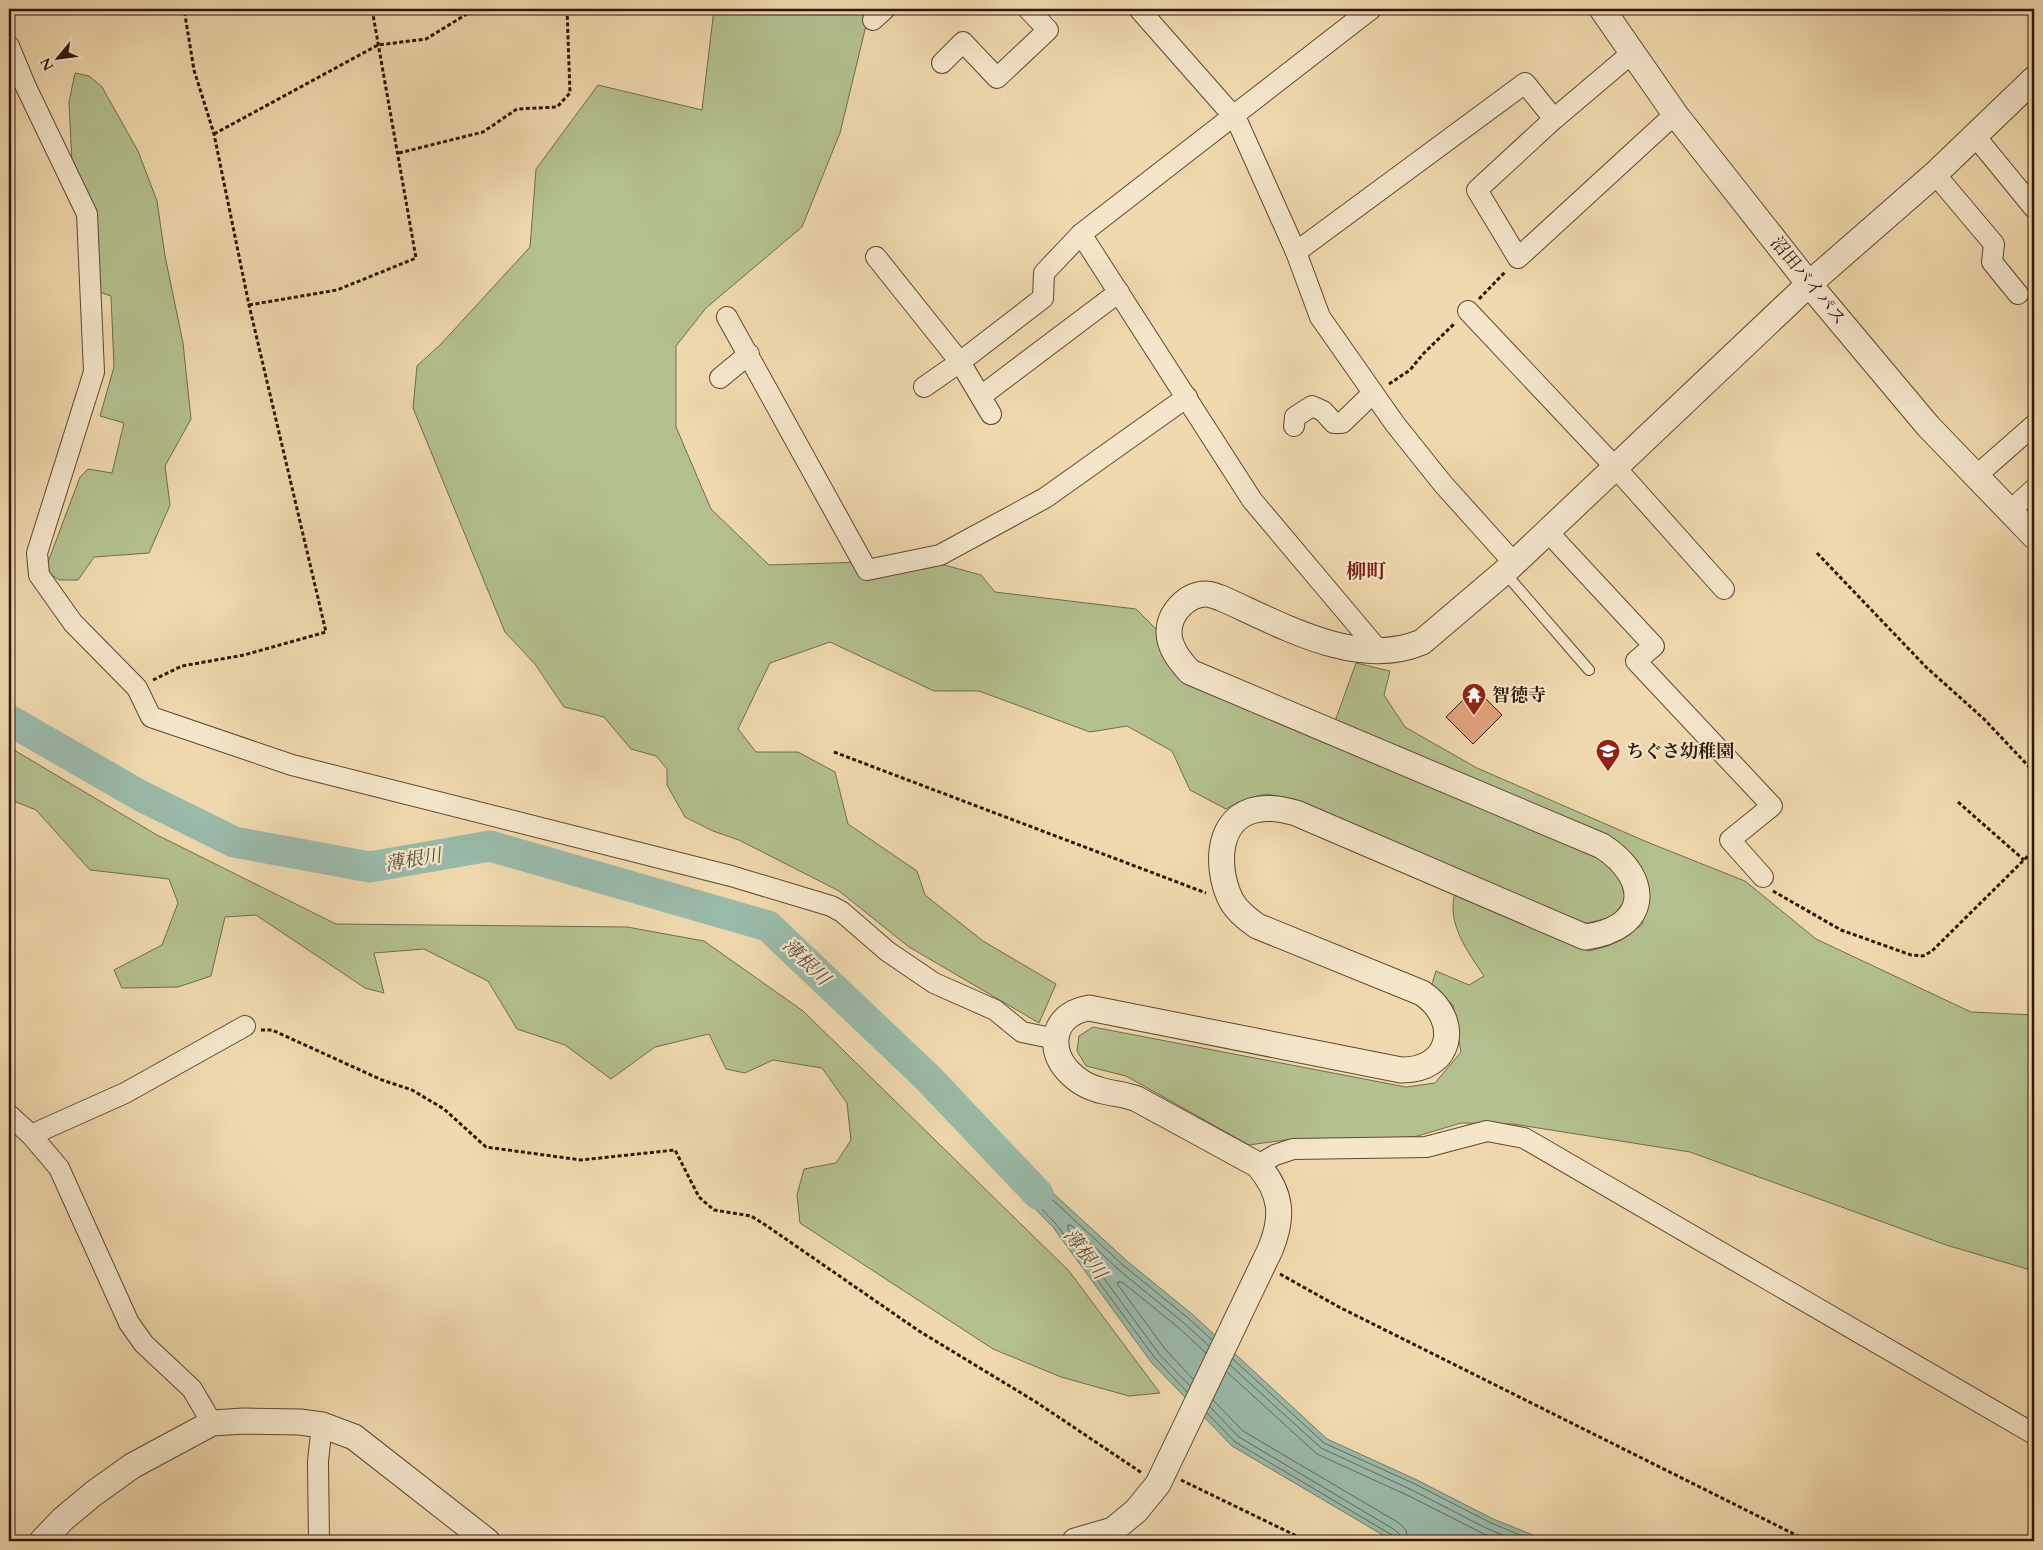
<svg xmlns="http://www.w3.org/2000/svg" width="2043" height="1550" viewBox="0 0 2043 1550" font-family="Cardo,'Noto Serif JP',serif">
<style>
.green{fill:#b4c08f;stroke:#716c4c}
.water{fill:#9abaaa;stroke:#6f7969}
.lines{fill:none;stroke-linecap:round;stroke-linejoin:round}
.shore{stroke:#646859;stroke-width:1}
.river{stroke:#9abaaa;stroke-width:31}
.building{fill:#e3a27f;stroke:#2e1708}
.service-casing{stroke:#5e4832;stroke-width:12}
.minor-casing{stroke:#5e4832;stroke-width:22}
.tertiary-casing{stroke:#5e4832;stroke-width:27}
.path{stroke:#2e1708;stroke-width:3;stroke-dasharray:4 2.5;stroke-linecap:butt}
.service{stroke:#f5e6ca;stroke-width:10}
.minor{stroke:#f5e6ca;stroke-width:20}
.tertiary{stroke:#f5e6ca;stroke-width:25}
.labels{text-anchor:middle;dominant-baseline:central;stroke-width:4.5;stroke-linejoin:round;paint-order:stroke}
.street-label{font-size:18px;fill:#2e1708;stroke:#f5e6ca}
.poi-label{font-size:18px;font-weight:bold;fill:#2e1708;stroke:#f5e6ca;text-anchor:start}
.water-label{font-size:19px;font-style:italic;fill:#545041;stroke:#f5e6ca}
.quarter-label{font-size:20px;font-weight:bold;fill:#7a1f14;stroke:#f5e6ca}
</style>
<rect width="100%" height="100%" fill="#f0d9ae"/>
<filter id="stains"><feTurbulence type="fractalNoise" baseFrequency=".004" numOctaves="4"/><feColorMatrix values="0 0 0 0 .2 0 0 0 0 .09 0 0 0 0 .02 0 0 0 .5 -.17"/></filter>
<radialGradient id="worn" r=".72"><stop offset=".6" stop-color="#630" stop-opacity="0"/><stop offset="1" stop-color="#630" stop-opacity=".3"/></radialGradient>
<g class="green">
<path d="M 714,9 L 870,9 L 840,133 L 802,227 L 706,308 L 676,346 L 676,427 L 711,509 L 769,565 L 926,560 L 981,575 L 995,592 L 1136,609 L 1161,634 L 1165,649 L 1597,853 L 1621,876 L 1626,899 L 1612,917 L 1584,924 L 1294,799 L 1266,794 L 1243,800 L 1226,809 L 1190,790 L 1172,751 L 1127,726 L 1090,732 L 979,691 L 934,691 L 830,642 L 770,663 L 738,729 L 756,752 L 798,752 L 835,772 L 848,824 L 917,871 L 925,895 L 983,941 L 1056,984 L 1039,1023 L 909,947 L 839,891 L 739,840 L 713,831 L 685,817 L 667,785 L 667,769 L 656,756 L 631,749 L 604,717 L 564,707 L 535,664 L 505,632 L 413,408 L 417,366 L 441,344 L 530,247 L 536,169 L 598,85 L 702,110 Z"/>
<path d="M 75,73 L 89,76 L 102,87 L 138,151 L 157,201 L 165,256 L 183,343 L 191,419 L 165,466 L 170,505 L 149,553 L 94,557 L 78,580 L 59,580 L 45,570 L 80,477 L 88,469 L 112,473 L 124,423 L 100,416 L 114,367 L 111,296 L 96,291 L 72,164 L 69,102 Z"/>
<path d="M 1356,663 L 1390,671 L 1384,695 L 1405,727 L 1477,768 L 1647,842 L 1745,881 L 1816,939 L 1971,1012 L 2034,1015 L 2034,1271 L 1946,1245 L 1690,1152 L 1513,1124 L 1461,1123 L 1414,1137 L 1285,1140 L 1249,1145 L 1126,1076 L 1086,1066 L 1077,1051 L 1079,1036 L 1093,1027 L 1406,1087 L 1435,1083 L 1461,1052 L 1453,1005 L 1431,987 L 1436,971 L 1469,985 L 1484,976 C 1468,952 1446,923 1455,893 L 1589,951 L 1608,946 L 1642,925 L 1646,908 L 1636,863 L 1334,724 Z"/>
<path d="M 9,747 L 157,835 L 336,924 L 627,927 L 704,941 L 803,1011 L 1069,1271 L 1160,1393 L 1129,1396 L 1061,1377 L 993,1349 L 800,1223 L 797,1195 L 804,1169 L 836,1163 L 851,1140 L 847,1103 L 822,1068 L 773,1060 L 745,1073 L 726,1069 L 709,1034 L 655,1047 L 611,1079 L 565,1045 L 517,1029 L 488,981 L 424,949 L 374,953 L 384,993 L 365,988 L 256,915 L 225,917 L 211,976 L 178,987 L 122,988 L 114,970 L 162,945 L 178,903 L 169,879 L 90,870 L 36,810 L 9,799 Z"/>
</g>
<path class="water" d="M 1019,1162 L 1128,1262 L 1192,1314 L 1327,1439 L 1417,1480 L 1493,1519 L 1548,1541 L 1393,1541 L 1232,1446 L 1151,1362 L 1053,1227 L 992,1165 Z"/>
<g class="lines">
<g class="shore">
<path d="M 1233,1359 L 1324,1443 L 1415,1484 L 1491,1523 L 1535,1541"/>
<path d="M 1230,1365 L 1321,1448 L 1412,1490 L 1488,1529 L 1518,1541"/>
<path d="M 1227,1372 L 1317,1454 L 1409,1496 L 1498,1541"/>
<path d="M 1193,1379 L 1165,1349 L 1118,1285 L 1118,1282 L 1122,1282 L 1179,1328 L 1206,1353"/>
<path d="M 1190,1386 L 1159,1354 L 1068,1229 L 1068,1225 L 1071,1225 L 1120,1271 L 1184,1323 L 1209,1346"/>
<path d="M 1187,1392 L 1155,1358 L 1056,1224 L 1006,1172 L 1006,1169 L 1018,1168 L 1124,1266 L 1188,1318 L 1212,1340"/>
<path d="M 1213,1400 L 1243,1431 L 1399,1523 L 1406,1530 L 1408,1541"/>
<path d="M 1210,1407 L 1239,1437 L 1395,1530 L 1400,1535 L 1401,1541"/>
<path d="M 1207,1413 L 1235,1442 L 1392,1535 L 1395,1541"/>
</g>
<path class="river" d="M 9,720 L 141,796 L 234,842 L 370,867 L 490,846 L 768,926 L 928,1078 L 1038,1194"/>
</g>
<path class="building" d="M 1475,688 L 1502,715 L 1473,744 L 1446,717 Z"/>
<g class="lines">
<defs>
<path id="service" d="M 1505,573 L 1589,670"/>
<g id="minor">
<path d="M 1139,9 L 1227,109 L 1234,114 L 1296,252 L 1320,317 L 1395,424 L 1443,484 L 1514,563"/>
<path d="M 873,20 L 885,9"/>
<path d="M 9,46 L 26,87 L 87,214 L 94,372 L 37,553 L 39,575 L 73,623 L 137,688 L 151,717 L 292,765 L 731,876 L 831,906 L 842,912 L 887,951 L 934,983 L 995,1010 L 1022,1032 L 1056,1039"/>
<path d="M 1632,53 L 1554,119 L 1477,190 L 1518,258 L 1675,114"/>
<path d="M 942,63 L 963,42 L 997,78 L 1048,30 L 1028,9"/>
<path d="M 1975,136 L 2034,208"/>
<path d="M 1935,174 L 1994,244 L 1992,262 L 2018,294"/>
<path d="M 1081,234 L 1252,500 L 1380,652"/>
<path d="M 1296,252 L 1525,83 L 1554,119"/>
<path d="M 876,257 L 960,362 L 991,414"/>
<path d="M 1468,311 L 1615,467 L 1724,589"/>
<path d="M 727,317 L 867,570 L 940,555 L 1045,498 L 1187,397"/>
<path d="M 720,378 L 749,354"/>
<path d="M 924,387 L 960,362 L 1043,298 L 1044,273 L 1081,234 L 1371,9"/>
<path d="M 981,396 L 1119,292"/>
<path d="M 1294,426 L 1295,417 L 1312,406 L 1323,411 L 1334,423 L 1342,423 L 1373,393"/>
<path d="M 1976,476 L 2034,425"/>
<path d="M 2011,510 L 2034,489"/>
<path d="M 1547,531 L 1654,646 L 1636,661 L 1772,806 L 1730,840 L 1763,877"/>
<path d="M 9,1115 L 31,1135 L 59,1168 L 129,1323 L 144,1344 L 192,1389 L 212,1423"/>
<path d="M 31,1135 L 125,1093 L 245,1026"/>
<path d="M 1258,1165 L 1275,1155 L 1293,1149 L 1426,1147 L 1487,1131 L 1524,1138 L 2034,1434"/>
<path d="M 319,1541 L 318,1461 L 322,1425"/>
</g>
<g id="tertiary">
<path d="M 1602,9 L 1675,114 L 1809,284 L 1928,426 L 2034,536"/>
<path d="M 42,1541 L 63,1519 L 93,1494 L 132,1466 L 212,1423 L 244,1421 L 300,1422 L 322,1425 L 354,1437 L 487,1541"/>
<path d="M 1075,1541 L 1113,1530 L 1136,1511 L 1158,1484 L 1270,1250 C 1284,1217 1282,1193 1258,1165 L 1137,1099 C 1125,1094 1115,1094 1103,1091 C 1077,1085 1050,1062 1057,1033 C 1061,1018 1075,1010 1089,1008 L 1401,1070 C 1452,1071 1462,1020 1422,993 L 1257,926 C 1247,919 1238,912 1232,902 C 1217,875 1214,823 1251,811 C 1266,806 1281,809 1296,813 L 1585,937 C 1649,929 1653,879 1602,846 L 1190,672 C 1180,661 1169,648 1169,632 C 1169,613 1187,594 1206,594 C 1211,594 1217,597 1221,598 C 1280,624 1357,670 1422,642 L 1509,568 L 1809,284 L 1935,174 L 2034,79"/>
</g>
</defs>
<use href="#service" class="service-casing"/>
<use href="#minor" class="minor-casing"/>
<use href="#tertiary" class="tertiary-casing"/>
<g class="path">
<path d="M 214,134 L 378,45 L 426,39 L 475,9"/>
<path d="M 399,153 L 483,132 L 517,109 L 557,107 L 570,93 L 567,9"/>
<path d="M 1479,299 L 1506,271"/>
<path d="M 249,305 L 337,290 L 416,258 L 372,9"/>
<path d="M 1389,384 L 1410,370 L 1423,354 L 1455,323"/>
<path d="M 1817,553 L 1926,667 L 1984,719 L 2034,772"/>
<path d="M 153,680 L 182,666 L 244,655 L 326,632 L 249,305 L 214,134 L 194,70 L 184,9"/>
<path d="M 834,752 L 1206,893"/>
<path d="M 1958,802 L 2024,860"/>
<path d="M 1773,891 L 1841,930 L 1911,955 L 1923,956 L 1932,951 L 2034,850"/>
<path d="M 261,1030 L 272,1030 L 382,1080 L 412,1090 L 444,1109 L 486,1147 L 581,1160 L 675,1150 L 699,1197 L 714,1210 L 751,1216 L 767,1226 L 919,1331 L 1036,1402 L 1142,1473"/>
<path d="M 1280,1274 L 1339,1307 L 1808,1541"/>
<path d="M 1181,1480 L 1307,1541"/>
<path d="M 2032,1541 L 2034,1538"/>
</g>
<use href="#service" class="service"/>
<use href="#minor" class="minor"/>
<use href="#tertiary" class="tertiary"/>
</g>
<defs>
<symbol id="temple-pin" viewBox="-11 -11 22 30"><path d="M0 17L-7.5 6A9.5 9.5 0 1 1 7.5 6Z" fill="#8f2418" stroke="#f5e6ca"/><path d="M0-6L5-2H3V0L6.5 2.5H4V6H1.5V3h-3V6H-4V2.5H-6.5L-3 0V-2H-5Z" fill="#fff"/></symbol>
<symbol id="school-pin" viewBox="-11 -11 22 30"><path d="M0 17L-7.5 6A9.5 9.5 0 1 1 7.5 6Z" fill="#8f2418" stroke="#f5e6ca"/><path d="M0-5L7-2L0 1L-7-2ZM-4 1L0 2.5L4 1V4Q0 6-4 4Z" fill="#fff"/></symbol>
</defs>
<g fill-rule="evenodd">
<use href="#temple-pin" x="1460" y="681" width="28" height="38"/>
<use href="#school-pin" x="1594" y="737" width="28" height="38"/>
</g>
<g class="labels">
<g class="street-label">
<text transform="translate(1808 281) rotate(51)">沼田バイパス</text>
</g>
<g class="poi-label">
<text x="1492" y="695">智徳寺</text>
<text x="1626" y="751">ちぐさ幼稚園</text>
</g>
<g class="water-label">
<text transform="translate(413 860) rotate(-10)">薄根川</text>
<text transform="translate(806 962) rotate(44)">薄根川</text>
<text transform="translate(1085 1254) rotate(53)">薄根川</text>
</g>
<g class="quarter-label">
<text x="1366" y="571">柳町</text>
</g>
</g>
<rect width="2043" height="1550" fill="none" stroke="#f0d9ae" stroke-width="30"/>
<rect x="10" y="10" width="2023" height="1530" fill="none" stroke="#2e1708" stroke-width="2.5"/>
<rect x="15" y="15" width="2013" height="1520" fill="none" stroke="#2e1708"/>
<g transform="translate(58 58) rotate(241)" stroke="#f5e6ca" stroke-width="4" paint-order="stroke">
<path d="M0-4L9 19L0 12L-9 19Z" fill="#2e1708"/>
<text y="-8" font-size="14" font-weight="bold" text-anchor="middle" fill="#2e1708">N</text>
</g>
<rect width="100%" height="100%" filter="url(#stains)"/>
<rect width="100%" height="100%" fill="url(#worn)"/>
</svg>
